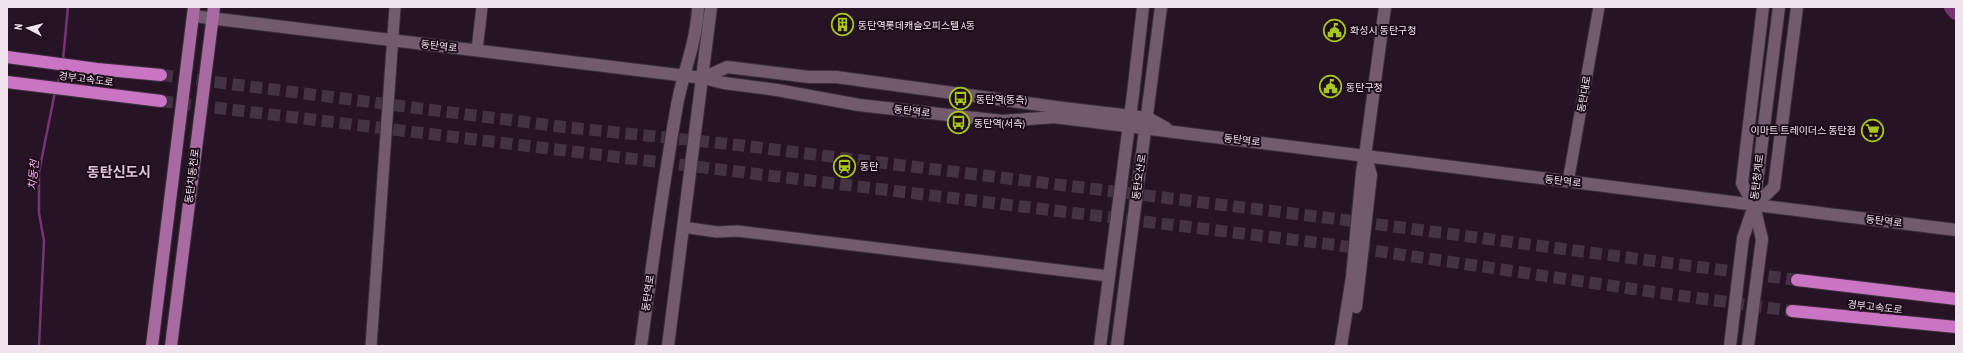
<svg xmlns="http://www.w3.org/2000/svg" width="1963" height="353" viewBox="0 0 1963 353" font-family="'PT Sans Narrow','Noto Sans KR',sans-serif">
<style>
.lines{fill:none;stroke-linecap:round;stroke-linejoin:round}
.stream{stroke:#773472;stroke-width:2.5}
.river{stroke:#773472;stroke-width:16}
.highway-tunnel{stroke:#443343;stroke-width:12;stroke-dasharray:12 6;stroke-linecap:butt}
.street-casing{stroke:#3c2f3b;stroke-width:13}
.secondary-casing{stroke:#3c2f3b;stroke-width:14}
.primary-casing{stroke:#3c2f3b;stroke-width:14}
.highway-casing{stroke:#3c2f3b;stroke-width:14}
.street{stroke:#725b6f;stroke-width:11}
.secondary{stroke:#725b6f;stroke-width:12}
.primary{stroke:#a76ba1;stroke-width:12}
.highway{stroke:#ca75c3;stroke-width:12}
.labels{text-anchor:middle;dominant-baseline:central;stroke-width:4;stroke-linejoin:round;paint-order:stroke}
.poi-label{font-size:10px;fill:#f0e3ee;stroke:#1d0b1b;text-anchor:start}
.street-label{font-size:10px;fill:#f0e3ee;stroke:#1d0b1b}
.water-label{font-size:11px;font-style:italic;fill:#fcb1f5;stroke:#1d0b1b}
.district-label{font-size:14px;font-weight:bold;fill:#ddc4da;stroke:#1d0b1b}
</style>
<rect width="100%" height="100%" fill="#261425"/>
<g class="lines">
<g class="stream">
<path d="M 63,60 L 68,7"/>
<path d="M 57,85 L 63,67"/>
<path d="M 39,346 L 44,241 L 39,213 L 39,172 L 55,92"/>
</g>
<path class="river" d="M 1952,7 L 1956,12"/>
<g class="highway-tunnel">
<path d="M 161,75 L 564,127 L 738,145 L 1345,220 L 1797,280"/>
<path d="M 161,101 L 1336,245 L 1654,292 L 1792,311"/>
</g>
<defs>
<g id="street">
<path d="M 477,50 L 482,7"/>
<path d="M 1568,182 L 1599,7"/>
<path d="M 683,227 L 717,232 L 737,231 L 1108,276"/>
<path d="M 371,346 L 395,7"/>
</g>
<g id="secondary">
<path d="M 193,16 L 703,78 L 724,83 L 777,90 L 859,105 L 1002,121 L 1054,117 L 1956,230"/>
<path d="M 703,78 L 727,67 L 809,77 L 836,77 L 1063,108 L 1148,118 L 1166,128"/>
<path d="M 1754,206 L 1774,187 L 1797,7"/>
<path d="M 1356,307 L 1371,175 L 1366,157"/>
<path d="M 641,346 C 652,265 663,185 677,105 C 683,72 697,41 698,7"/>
<path d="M 668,346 L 711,7"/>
<path d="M 1100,346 L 1133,94 L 1143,7"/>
<path d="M 1117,346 L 1161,7"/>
<path d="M 1341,346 L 1352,277 L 1362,172 L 1365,156 L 1385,7"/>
<path d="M 1730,346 L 1743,238 L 1754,206 L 1779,7"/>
<path d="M 1748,346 L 1762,239 L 1754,206 L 1742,183 L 1763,7"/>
</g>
<g id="primary">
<path d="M 152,346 L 194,7"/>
<path d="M 171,346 L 214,7"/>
</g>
<g id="highway">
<path d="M 7,57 L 97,69 L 161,75"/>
<path d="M 7,82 L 161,101"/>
<path d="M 1797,280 L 1956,299"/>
<path d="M 1792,311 L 1956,327"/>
</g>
</defs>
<use href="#street" class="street-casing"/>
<use href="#secondary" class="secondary-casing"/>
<use href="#primary" class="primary-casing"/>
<use href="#highway" class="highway-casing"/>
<use href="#street" class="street"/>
<use href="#secondary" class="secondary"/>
<use href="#primary" class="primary"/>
<use href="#highway" class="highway"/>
</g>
<defs>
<symbol id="building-ring" viewBox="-11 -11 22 22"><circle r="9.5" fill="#1d0b1b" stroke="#a9c71a" stroke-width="1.5"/><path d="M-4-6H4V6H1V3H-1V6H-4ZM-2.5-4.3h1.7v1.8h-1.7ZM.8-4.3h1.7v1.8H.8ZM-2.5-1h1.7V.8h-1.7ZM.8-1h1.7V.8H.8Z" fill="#a9c71a"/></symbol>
<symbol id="civic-ring" viewBox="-11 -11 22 22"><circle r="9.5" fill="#1d0b1b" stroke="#a9c71a" stroke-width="1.5"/><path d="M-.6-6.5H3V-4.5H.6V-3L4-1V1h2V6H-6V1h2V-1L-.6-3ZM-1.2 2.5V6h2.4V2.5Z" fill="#a9c71a"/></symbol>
<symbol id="bus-ring" viewBox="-11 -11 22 22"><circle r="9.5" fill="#1d0b1b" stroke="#a9c71a" stroke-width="1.5"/><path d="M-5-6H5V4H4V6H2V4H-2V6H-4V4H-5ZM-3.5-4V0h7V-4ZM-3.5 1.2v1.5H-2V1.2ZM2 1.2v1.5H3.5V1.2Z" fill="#a9c71a"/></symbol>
<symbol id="supermarket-ring" viewBox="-11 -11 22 22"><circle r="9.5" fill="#1d0b1b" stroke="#a9c71a" stroke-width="1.5"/><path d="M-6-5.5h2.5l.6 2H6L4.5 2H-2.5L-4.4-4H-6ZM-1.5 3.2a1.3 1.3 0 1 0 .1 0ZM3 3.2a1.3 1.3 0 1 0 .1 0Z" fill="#a9c71a"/></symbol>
<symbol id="station-ring" viewBox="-11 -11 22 22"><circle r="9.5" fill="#1d0b1b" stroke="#a9c71a" stroke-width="1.5"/><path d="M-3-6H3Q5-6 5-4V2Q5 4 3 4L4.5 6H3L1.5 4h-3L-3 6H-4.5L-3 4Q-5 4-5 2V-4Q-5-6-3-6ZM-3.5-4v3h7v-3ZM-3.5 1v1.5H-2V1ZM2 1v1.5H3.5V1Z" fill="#a9c71a"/></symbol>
</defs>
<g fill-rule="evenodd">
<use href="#building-ring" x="830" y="12" width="25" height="25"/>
<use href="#civic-ring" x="1322" y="18" width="25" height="25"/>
<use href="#civic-ring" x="1318" y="74" width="25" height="25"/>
<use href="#bus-ring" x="948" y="86" width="25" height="25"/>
<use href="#bus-ring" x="946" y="110" width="25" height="25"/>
<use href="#supermarket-ring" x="1860" y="118" width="25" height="25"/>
<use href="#station-ring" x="832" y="154" width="25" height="25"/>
</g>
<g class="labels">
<g class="poi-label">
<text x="858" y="25">동탄역롯데캐슬오피스텔 A동</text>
<text x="1350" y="30">화성시 동탄구청</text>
<text x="1346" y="87">동탄구청</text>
<text x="976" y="99">동탄역(동측)</text>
<text x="974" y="123">동탄역(서측)</text>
<text x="1856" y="130" text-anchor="end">이마트 트레이더스 동탄점</text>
<text x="860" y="166">동탄</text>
</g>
<g class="street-label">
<text transform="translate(439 46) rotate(7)">동탄역로</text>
<text transform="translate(86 79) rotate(7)">경부고속도로</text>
<text transform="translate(1584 94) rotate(-80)">동탄대로</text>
<text transform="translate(912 111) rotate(7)">동탄역로</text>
<text transform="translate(1242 140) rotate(7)">동탄역로</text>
<text transform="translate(192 176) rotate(-83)">동탄치동천로</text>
<text transform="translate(1139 177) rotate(-82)">동탄오산로</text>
<text transform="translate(1757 177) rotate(-83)">동탄청계로</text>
<text transform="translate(1563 181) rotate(7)">동탄역로</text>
<text transform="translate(1884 221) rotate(7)">동탄역로</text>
<text transform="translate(648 293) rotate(-82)">동탄역로</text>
<text transform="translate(1875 307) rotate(6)">경부고속도로</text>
</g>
<g class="water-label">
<text transform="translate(33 175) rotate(-85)">치동천</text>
</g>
<g class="district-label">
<text x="119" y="172">동탄신도시</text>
</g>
</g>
<rect width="1963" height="353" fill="none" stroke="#f0e3ee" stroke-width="16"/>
<g transform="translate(28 28) rotate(277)" stroke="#1d0b1b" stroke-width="3" paint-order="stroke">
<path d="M0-3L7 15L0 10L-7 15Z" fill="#f0e3ee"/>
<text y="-6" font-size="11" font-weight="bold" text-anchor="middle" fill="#f0e3ee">N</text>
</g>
</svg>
